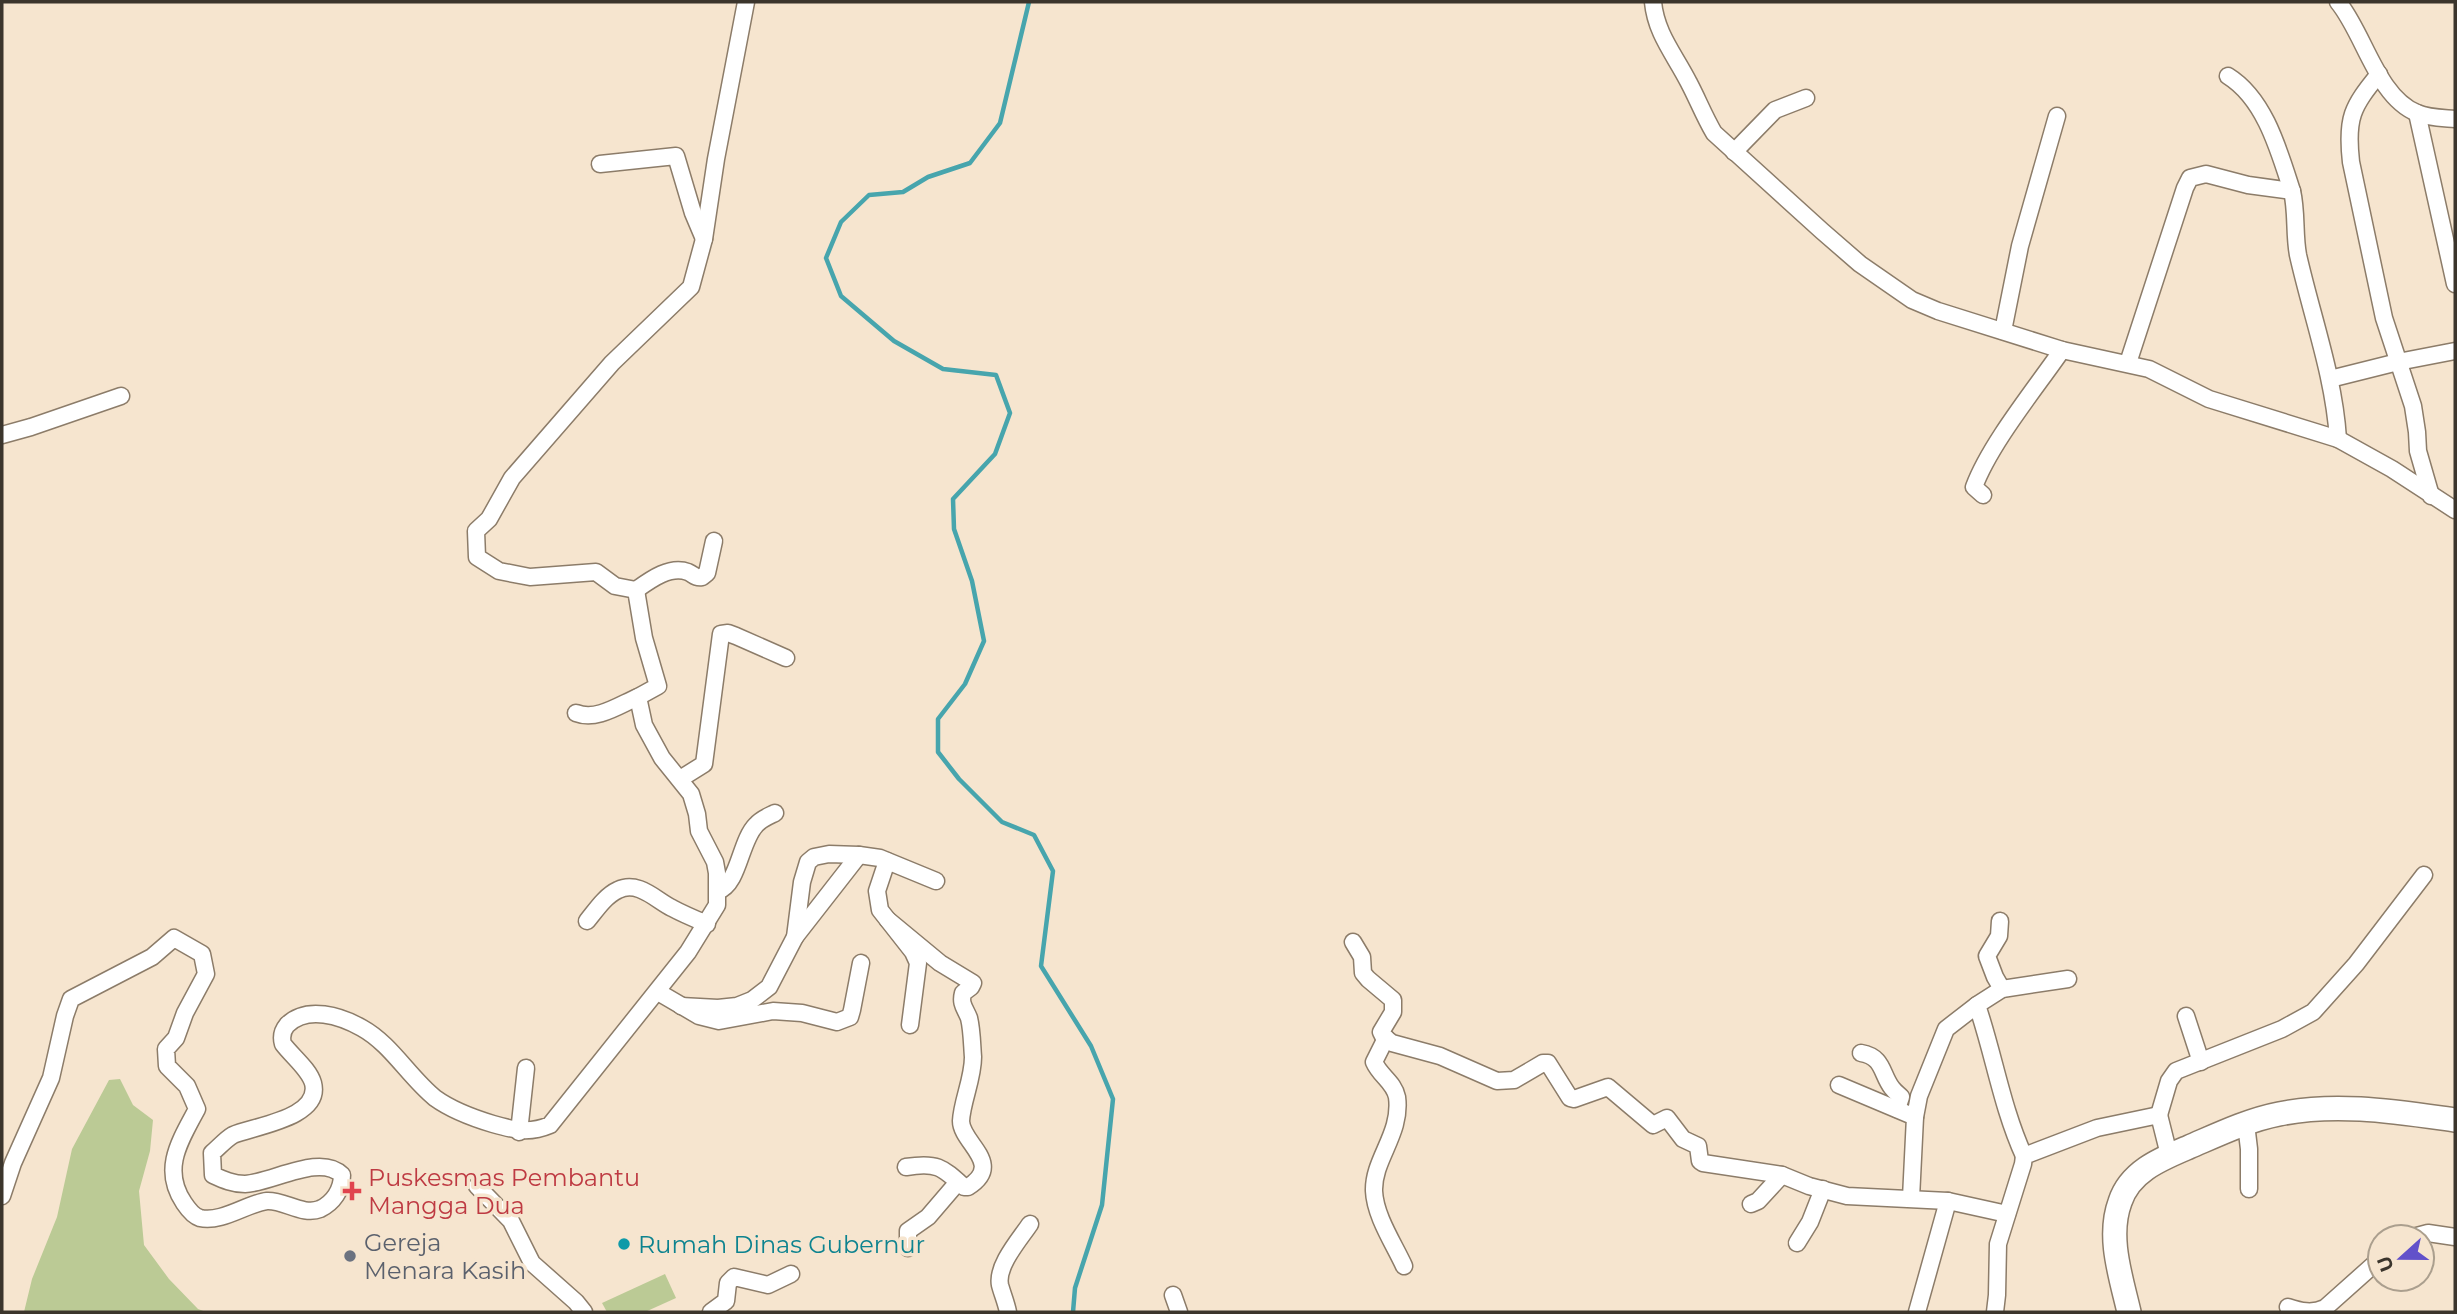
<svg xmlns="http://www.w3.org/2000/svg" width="2457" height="1314" viewBox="0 0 2457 1314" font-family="Montserrat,sans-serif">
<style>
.green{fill:#bbca95}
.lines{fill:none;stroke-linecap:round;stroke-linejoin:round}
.stream{stroke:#47a5ad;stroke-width:4.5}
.street-casing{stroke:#8c7c69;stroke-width:19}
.secondary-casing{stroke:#8c7c69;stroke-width:26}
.street{stroke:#fff;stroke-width:16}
.secondary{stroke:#fff;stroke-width:23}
.health-dot{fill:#e0444e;stroke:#f6e5cf;stroke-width:2.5}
.culture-dot{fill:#0f9aa8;stroke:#f6e5cf;stroke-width:2.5}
.worship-dot{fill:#6b7280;stroke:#f6e5cf;stroke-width:2.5}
.labels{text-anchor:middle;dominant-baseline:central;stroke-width:7;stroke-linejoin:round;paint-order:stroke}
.health-label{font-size:24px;fill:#be3a42;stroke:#f6e5cf;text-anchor:start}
.worship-label{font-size:24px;fill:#5b616d;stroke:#f6e5cf;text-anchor:start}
.culture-label{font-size:24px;fill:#0d838f;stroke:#f6e5cf;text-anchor:start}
</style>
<rect width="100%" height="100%" fill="#f6e5cf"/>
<g class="green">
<path d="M 120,1079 L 133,1105 L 153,1120 L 150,1151 L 139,1191 L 144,1245 L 169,1279 L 198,1309 L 206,1312 L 24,1312 L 32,1279 L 57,1217 L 72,1149 L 109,1080 Z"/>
<path d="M 665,1274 L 676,1298 L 645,1312 L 607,1312 L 602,1303 Z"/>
</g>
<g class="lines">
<path class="stream" d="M 1029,2 L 1000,123 L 970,163 L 928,177 L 903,192 L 869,195 L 841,222 L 826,258 L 841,296 L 894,341 L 943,369 L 996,375 L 1010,413 L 995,454 L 953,499 L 954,529 L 972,581 L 984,641 L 965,684 L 938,719 L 938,752 L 959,779 L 1002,822 L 1034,835 L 1053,871 L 1041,966 L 1091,1046 L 1113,1099 L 1102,1205 L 1075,1288 L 1073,1312"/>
<defs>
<g id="street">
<path d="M 1653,2 C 1656,34 1675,55 1689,83 C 1698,100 1704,116 1714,133 L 1822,231 L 1860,264 L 1912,300 L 1938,311 L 2062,350 L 2149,369 L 2209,399 L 2338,439 L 2392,469 L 2455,510"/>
<path d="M 2338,2 C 2364,33 2377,97 2417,113 C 2428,118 2444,118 2455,119"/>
<path d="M 2379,74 C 2352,107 2346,118 2351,162 L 2384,318 L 2413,406 L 2417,432 L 2418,451 L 2431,496"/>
<path d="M 2228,76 C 2265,99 2279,151 2292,191 C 2297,212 2294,234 2298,255 C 2312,317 2334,376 2338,439"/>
<path d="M 2417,113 L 2455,284"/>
<path d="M 1734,152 L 1775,110 L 1806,98"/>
<path d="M 600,164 L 676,156 L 693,213 L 704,239"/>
<path d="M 2003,331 L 2020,246 L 2057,116"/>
<path d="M 2128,363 L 2185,188 L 2190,178 L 2206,174 L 2248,185 L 2292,191"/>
<path d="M 2330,379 L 2398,362 L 2455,351"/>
<path d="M 2,435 L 31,427 L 121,396"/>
<path d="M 1983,495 L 1974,487 C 1990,444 2035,389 2062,350"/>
<path d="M 636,590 C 650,580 670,565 688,572 C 695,575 694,578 702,577 L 707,573 L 714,541"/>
<path d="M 576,713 C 597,721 619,705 638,697"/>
<path d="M 680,779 L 704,764 L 721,634 L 728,633 L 736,636 L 786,658"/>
<path d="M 887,861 L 877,891 L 880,910 L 913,952 L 918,963 L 910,1025"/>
<path d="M 718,891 C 739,884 740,841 756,825 C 761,819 769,816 775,813"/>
<path d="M 888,920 L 940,963 L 973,983 L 971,987 L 963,993 C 960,1004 965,1008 969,1018 C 972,1030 972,1045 973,1057 C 973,1079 962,1101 961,1121 C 961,1143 1005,1164 968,1187 L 964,1187 C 942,1167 937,1162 906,1167"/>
<path d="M 587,921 C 596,910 605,896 618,890 C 638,880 656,900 672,908 C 683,914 695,919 707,924"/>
<path d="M 2000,921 L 1999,936 L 1987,956 L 1995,977 L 2002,989"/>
<path d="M 795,937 L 859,855"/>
<path d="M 1353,942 L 1362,957 L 1363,973 L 1368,979 L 1393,1000 L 1393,1012 L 1381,1032 L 1383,1036 L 1392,1043 L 1440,1056 L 1497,1081 L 1514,1080 L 1543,1063 L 1548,1063 L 1570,1098 L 1574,1099 L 1608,1087 L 1653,1125 L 1667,1118 L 1683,1139 L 1698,1146 L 1700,1161 L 1703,1163 L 1782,1175 L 1809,1186 L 1847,1196 L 1948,1201 L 2007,1214"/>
<path d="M 658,992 L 699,1016 L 719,1021 L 773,1011 L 802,1013 L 837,1022 L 850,1017 L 852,1010 L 861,963"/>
<path d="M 681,1006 L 718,1008 L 737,1006 L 752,1000 L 769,987 L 795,937 L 802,882 L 808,862 L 814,857 L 829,854 L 859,855 L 880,858 L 936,881"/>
<path d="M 2186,1016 L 2201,1062"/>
<path d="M 1386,1038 L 1374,1062 C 1380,1076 1394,1082 1397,1097 C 1402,1134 1373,1159 1374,1191 C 1375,1216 1394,1244 1404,1266"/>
<path d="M 1861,1053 C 1884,1057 1881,1074 1892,1088 C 1895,1092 1898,1094 1901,1097 L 1897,1109"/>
<path d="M 1839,1085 L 1915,1117 L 1911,1198"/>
<path d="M 2159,1115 L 2169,1081 L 2176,1071 L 2282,1029 L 2313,1012 L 2356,964 L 2424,875"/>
<path d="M 1915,1117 L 1919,1096 L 1946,1029 L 1977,1005"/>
<path d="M 2246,1124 L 2249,1149 L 2249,1189"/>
<path d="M 519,1132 L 526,1068"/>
<path d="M 2024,1156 C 2002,1108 1994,1055 1977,1005 L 2002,989 L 2068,979"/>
<path d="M 477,1186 L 511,1221 L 532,1263 L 576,1302 L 584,1312"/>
<path d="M 2,1196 L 13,1163 L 51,1078 L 65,1016 L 71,999 L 152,957 L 174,938 L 202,954 L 206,974 L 185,1013 L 176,1038 L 166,1049 L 167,1066 L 187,1086 L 197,1109 C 180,1141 161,1169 184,1203 C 188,1209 193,1216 200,1218 C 222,1223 248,1203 267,1201 C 284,1200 303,1216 320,1209 C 333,1203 342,1190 342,1175 C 320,1153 272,1183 245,1184 C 233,1184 224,1180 213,1175 L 212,1153 C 219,1147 226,1139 233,1135 C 254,1126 322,1118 313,1083 C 309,1069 292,1056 283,1044 C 281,1037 282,1031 287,1025 C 307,1005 341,1016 362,1028 C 391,1044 409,1077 435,1098 C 453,1111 473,1118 493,1124 C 514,1130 529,1134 550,1125 L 688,952 L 717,905 L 717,873 L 715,862 L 699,831 L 697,814 L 691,794 L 662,758 L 644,725 L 638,697 L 658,686 L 644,638 L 636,590 L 615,586 L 596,572 L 530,577 L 499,571 L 477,557 L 476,531 L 489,519 L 512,478 L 612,363 L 691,287 L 704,239 L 716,159 L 746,2"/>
<path d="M 1751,1204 L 1758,1201 L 1782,1175"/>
<path d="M 2413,1237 L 2428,1233 L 2455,1237"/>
<path d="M 1797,1243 L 1810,1222 L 1823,1189"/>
<path d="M 908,1248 L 908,1231 L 928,1217 L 958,1182"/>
<path d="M 1173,1295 L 1179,1312"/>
<path d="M 2288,1307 C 2300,1311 2312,1314 2325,1308 L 2380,1259"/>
<path d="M 711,1312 L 726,1301 L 728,1283 L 734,1277 L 768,1285 L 791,1274"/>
<path d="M 1008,1312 C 1006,1302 1002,1293 1000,1285 C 996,1266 1020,1239 1030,1224"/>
<path d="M 1917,1312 L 1948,1201"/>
<path d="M 1995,1312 L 1997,1295 L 1998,1244 L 2023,1164 L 2024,1156 L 2097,1128 L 2159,1115 L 2169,1155"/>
</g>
<path id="secondary" d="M 2129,1312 C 2121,1277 2107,1237 2120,1202 C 2130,1171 2161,1159 2189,1147 C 2217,1135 2248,1120 2279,1114 C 2337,1102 2397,1112 2455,1120"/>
</defs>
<use href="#street" class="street-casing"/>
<use href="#secondary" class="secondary-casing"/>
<use href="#street" class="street"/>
<use href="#secondary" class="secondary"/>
</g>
<path class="health-dot" d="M348.5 1180.5h7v7h7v7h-7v7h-7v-7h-7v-7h7z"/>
<circle class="culture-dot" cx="624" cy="1244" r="7"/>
<circle class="worship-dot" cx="350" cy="1256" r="7"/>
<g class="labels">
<g class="health-label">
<text x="368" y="1177">Puskesmas Pembantu<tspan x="368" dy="28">Mangga Dua</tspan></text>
</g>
<g class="worship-label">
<text x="364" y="1242">Gereja<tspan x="364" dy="28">Menara Kasih</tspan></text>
</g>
<g class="culture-label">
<text x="638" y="1244">Rumah Dinas Gubernur</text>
</g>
</g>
<rect width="2457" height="1314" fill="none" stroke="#3b352c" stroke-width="7"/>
<g transform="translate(2401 1258) rotate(249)"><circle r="33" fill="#f6e5cf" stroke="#ab9f8e" stroke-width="2"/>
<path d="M0-5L12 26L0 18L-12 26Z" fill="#6251ca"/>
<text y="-10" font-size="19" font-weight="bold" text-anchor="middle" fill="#3b352c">U</text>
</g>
</svg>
